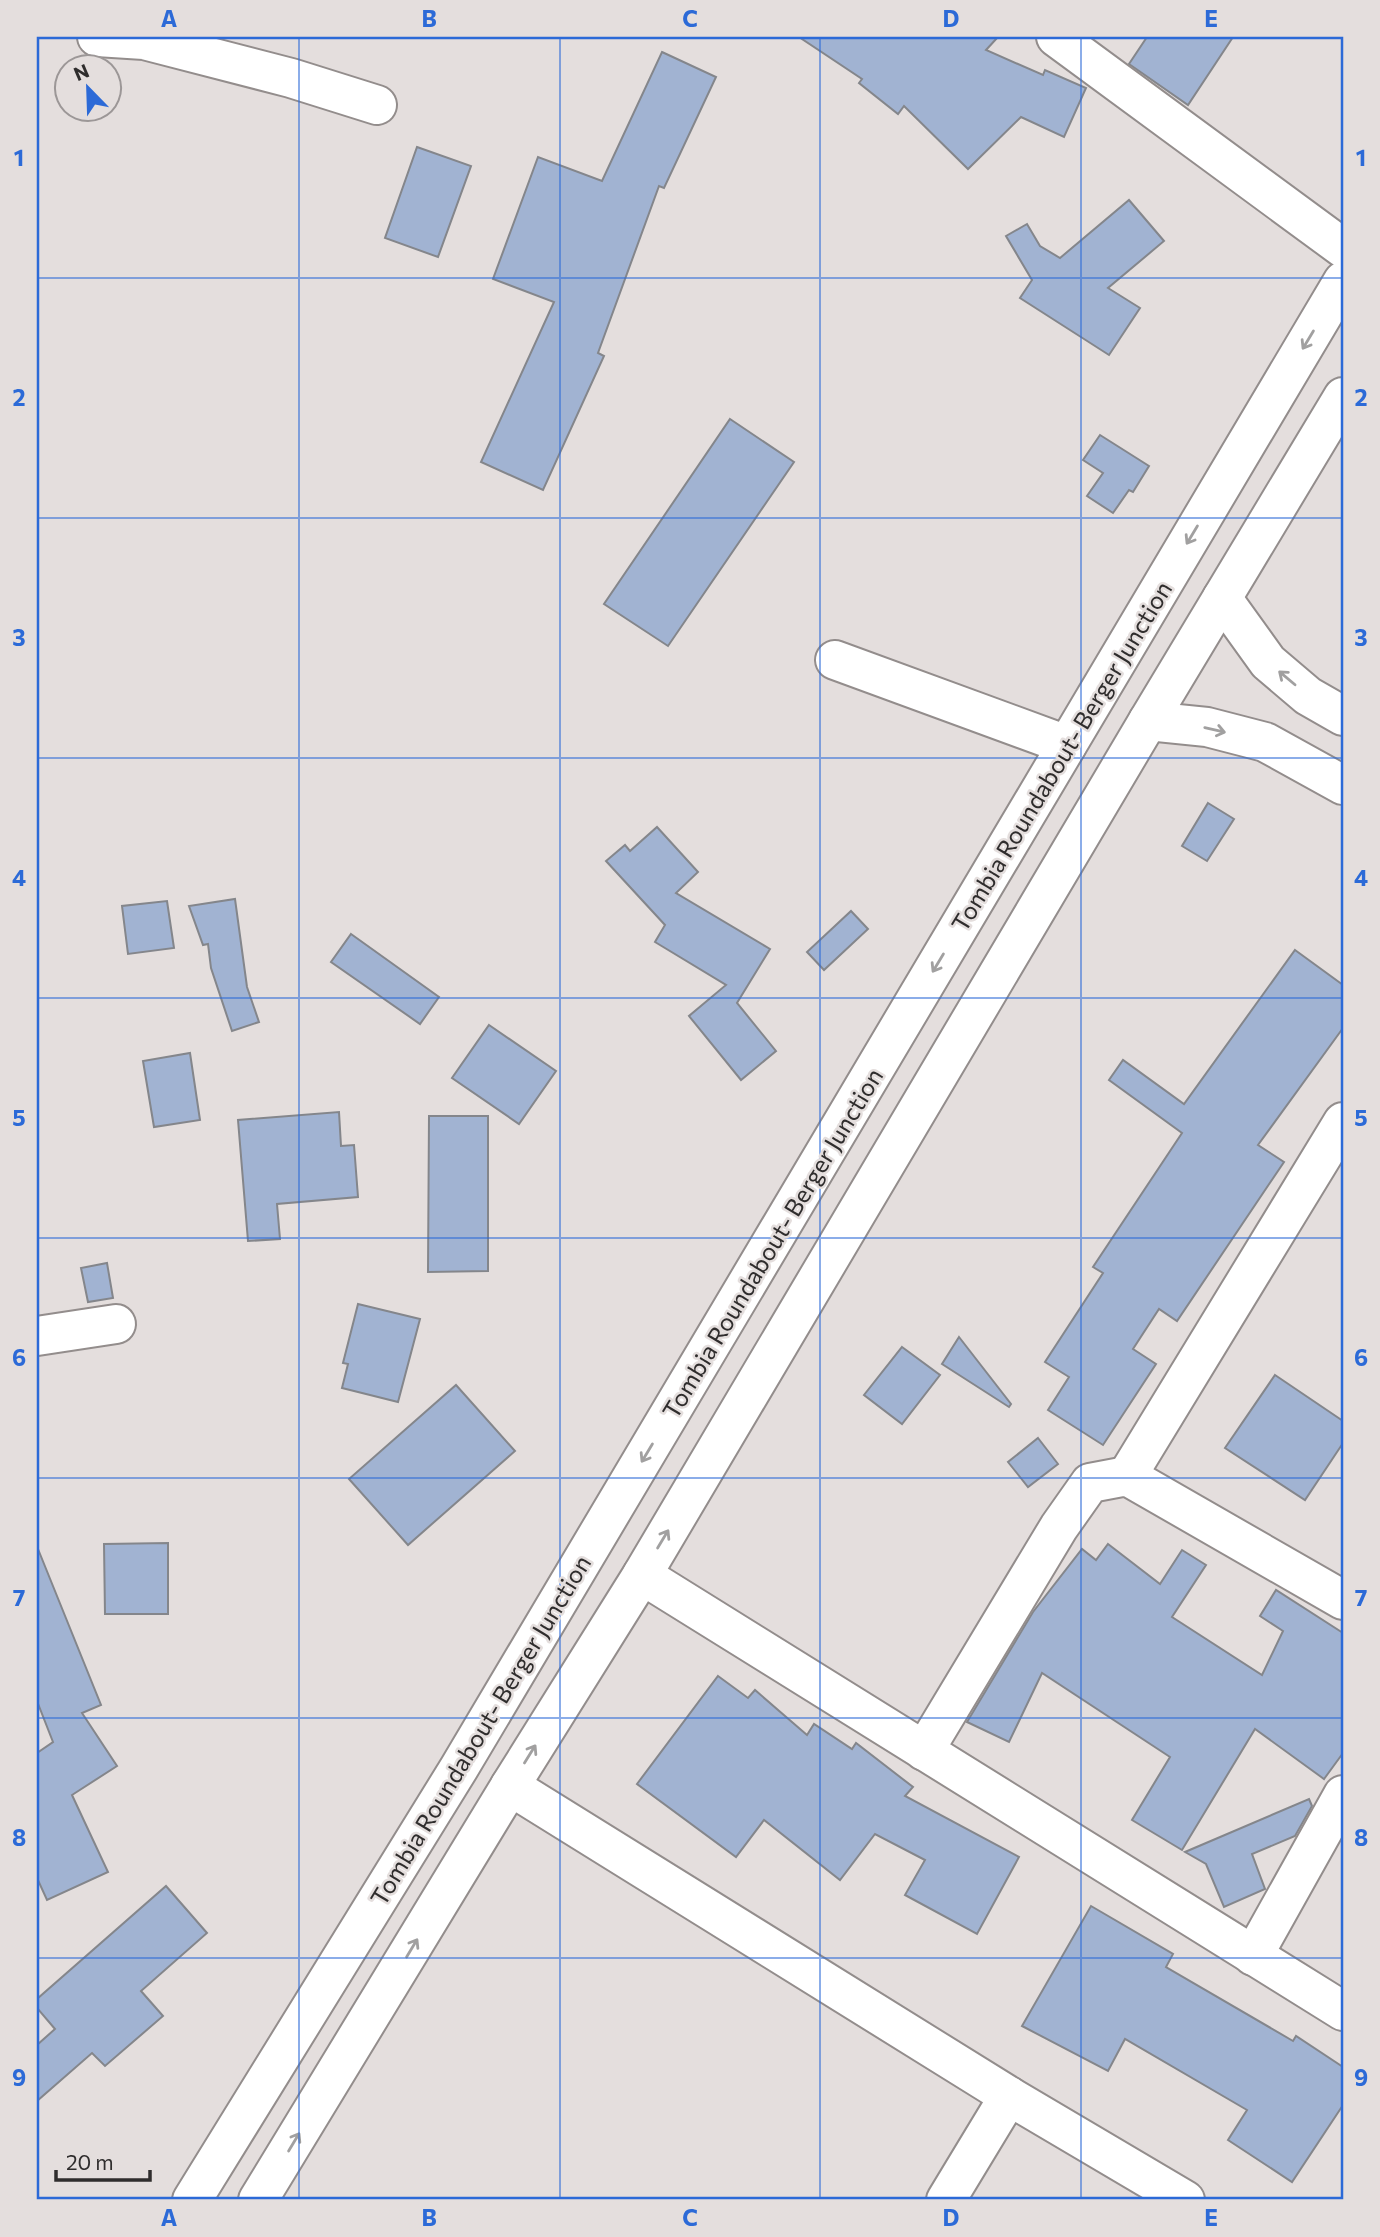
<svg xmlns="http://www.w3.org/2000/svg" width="1380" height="2237" viewBox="0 0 1380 2237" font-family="Commissioner,sans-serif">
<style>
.building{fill:#a1b3d2;stroke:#84868b;stroke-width:2}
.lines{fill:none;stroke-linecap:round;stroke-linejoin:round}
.minor-casing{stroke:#938d8c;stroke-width:42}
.major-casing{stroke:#938d8c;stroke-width:42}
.minor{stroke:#fff;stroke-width:38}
.major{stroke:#fff;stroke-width:38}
.oneway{stroke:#a1a0a0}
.grid{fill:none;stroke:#2c6ad7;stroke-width:2;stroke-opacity:0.55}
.labels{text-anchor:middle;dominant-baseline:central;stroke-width:5;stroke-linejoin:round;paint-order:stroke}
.street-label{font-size:24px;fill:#2f2d2d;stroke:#e4dedd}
.neatline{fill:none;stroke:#2c6ad7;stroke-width:2.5}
.grid-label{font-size:23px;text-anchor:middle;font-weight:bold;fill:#2c6ad7}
</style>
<rect width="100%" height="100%" fill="#e4dedd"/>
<g class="building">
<path d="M 799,37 L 998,37 L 986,50 L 1043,75 L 1045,70 L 1086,88 L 1064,137 L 1021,117 L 968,169 L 904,106 L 898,114 L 859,83 L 862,79 Z"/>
<path d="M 1147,37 L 1233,37 L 1188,105 L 1129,64 Z"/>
<path d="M 662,52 L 716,77 L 664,188 L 659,186 L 598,353 L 604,356 L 543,490 L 481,462 L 554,302 L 493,279 L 538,157 L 602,181 Z"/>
<path d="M 417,147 L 471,166 L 438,257 L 385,238 Z"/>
<path d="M 1129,200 L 1164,241 L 1108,288 L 1140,308 L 1109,355 L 1020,298 L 1032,280 L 1006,236 L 1027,224 L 1040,246 L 1060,258 Z"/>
<path d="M 730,419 L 794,462 L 668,646 L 604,604 Z"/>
<path d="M 1100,435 L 1149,466 L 1133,492 L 1129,490 L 1113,513 L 1087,496 L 1103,473 L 1083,460 Z"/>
<path d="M 1208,803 L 1234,819 L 1207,861 L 1182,846 Z"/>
<path d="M 657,827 L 698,872 L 676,893 L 770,949 L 737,1003 L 776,1051 L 741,1080 L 689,1016 L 726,985 L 655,942 L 665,925 L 606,861 L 625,845 L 630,851 Z"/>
<path d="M 235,899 L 247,987 L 259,1022 L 232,1031 L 211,968 L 208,944 L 203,945 L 189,906 Z"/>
<path d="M 167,901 L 174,948 L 128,954 L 122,906 Z"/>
<path d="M 851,911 L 868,929 L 824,970 L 807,952 Z"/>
<path d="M 351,934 L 439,997 L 420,1024 L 331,962 Z"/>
<path d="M 1295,950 L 1343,985 L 1343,1028 L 1258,1145 L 1284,1162 L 1177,1321 L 1159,1309 L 1133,1349 L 1156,1364 L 1103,1445 L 1048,1410 L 1069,1377 L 1045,1362 L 1103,1273 L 1093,1267 L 1182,1133 L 1109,1080 L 1123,1060 L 1184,1104 Z"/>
<path d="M 489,1025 L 556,1071 L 519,1124 L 452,1078 Z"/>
<path d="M 190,1053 L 200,1120 L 154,1127 L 143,1061 Z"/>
<path d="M 339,1112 L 341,1146 L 354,1145 L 358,1197 L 277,1204 L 280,1239 L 248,1241 L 238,1120 Z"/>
<path d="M 429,1116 L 488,1116 L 488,1271 L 428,1272 Z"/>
<path d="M 107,1263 L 113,1298 L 88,1302 L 81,1268 Z"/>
<path d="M 358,1304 L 420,1319 L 398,1402 L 342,1388 L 348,1364 L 343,1363 Z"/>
<path d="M 959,1337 L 1011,1404 L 1009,1407 L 942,1364 Z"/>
<path d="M 902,1347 L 940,1375 L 902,1424 L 864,1395 Z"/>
<path d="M 1275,1375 L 1343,1421 L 1343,1443 L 1305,1500 L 1225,1448 Z"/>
<path d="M 456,1385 L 515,1451 L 408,1545 L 349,1479 Z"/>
<path d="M 1038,1438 L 1058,1464 L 1028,1487 L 1008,1462 Z"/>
<path d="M 168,1543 L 168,1614 L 105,1614 L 104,1544 Z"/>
<path d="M 1108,1544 L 1160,1584 L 1182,1550 L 1206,1565 L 1172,1617 L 1262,1675 L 1283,1631 L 1260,1616 L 1276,1590 L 1343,1633 L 1343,1753 L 1324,1779 L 1255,1729 L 1182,1850 L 1132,1820 L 1170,1757 L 1042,1673 L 1009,1742 L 967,1722 L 1033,1612 L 1082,1549 L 1096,1560 Z"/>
<path d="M 38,1549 L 101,1705 L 82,1713 L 117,1766 L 72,1795 L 108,1872 L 47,1900 L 37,1878 L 37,1753 L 53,1742 L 37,1701 Z"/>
<path d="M 718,1676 L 748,1698 L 755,1690 L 807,1735 L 814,1724 L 852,1749 L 856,1743 L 913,1787 L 905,1796 L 1019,1857 L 977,1934 L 905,1895 L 925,1860 L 875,1834 L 840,1880 L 764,1820 L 736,1857 L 637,1784 Z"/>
<path d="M 1309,1799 L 1312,1806 L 1295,1836 L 1252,1854 L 1265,1889 L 1224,1907 L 1206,1864 L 1185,1852 Z"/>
<path d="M 166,1886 L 207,1933 L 141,1991 L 163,2016 L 105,2066 L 92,2053 L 37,2101 L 37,2045 L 55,2029 L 37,2008 L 37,1999 Z"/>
<path d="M 1091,1906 L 1173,1954 L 1166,1967 L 1293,2041 L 1296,2036 L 1343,2067 L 1343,2105 L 1292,2182 L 1228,2140 L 1247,2110 L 1125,2039 L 1108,2071 L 1022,2026 Z"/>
</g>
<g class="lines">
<defs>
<g id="minor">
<path d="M 97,37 L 144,40 L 291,78 L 377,105"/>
<path d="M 1056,37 L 1343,248"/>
<path d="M 1222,598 L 1268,662 L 1308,696 L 1343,716"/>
<path d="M 835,660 L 1067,745"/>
<path d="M 1148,721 L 1207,727 L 1265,742 L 1343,785"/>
<path d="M 37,1336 L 116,1324"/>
<path d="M 1127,1476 L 1343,1122"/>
<path d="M 642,1575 L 1343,2011"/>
<path d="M 924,1751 L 1059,1527 L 1090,1483 L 1127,1476 L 1343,1600"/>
<path d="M 510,1786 L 1009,2096 L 1185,2200"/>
<path d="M 1253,1956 L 1343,1795"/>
<path d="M 946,2200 L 1009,2096"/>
</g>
<g id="major">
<path d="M 192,2200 L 459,1768 L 1343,281"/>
<path d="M 258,2200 L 510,1786 L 642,1575 L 1148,721 L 1343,397"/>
</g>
</defs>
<use href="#minor" class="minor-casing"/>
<use href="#major" class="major-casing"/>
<use href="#minor" class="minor"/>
<use href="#major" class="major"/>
</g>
<defs><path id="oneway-shaft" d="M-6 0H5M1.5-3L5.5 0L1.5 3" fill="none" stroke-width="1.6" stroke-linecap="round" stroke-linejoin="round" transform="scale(1.75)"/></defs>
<g class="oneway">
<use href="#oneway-shaft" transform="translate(1308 340) rotate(121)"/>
<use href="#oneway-shaft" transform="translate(1192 535) rotate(121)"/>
<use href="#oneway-shaft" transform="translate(1287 678) rotate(-140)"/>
<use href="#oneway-shaft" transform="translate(1215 730) rotate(13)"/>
<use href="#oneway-shaft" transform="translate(938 963) rotate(121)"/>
<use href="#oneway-shaft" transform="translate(647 1453) rotate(121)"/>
<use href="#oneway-shaft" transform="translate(663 1539) rotate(-59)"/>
<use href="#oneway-shaft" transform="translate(530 1754) rotate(-58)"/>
<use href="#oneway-shaft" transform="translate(412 1948) rotate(-59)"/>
<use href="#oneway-shaft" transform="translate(294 2142) rotate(-59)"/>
</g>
<path class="grid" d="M 299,37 L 299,2200M 560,37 L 560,2200M 820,37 L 820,2200M 1081,37 L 1081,2200M 37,278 L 1343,278M 37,518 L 1343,518M 37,758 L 1343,758M 37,998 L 1343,998M 37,1238 L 1343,1238M 37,1478 L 1343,1478M 37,1718 L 1343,1718M 37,1958 L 1343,1958"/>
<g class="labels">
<g class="street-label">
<text transform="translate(1061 756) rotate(-59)">Tombia Roundabout- Berger Junction</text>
<text transform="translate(772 1243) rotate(-59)">Tombia Roundabout- Berger Junction</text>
<text transform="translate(480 1730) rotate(-59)">Tombia Roundabout- Berger Junction</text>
</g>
</g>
<rect width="1380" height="2237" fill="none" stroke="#e4dedd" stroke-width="77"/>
<g transform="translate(88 88) rotate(337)"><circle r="33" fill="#e4dedd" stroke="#9c9797" stroke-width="2"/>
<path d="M0-5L12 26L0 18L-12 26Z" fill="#2c6ad7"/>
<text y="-10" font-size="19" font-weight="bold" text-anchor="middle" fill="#2f2d2d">N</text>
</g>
<path d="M56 2170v10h94v-10" fill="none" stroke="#2f2d2d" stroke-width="3.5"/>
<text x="66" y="2170" font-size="21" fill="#2f2d2d" stroke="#e4dedd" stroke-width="5" paint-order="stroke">20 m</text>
<rect x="38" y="38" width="1304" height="2160" class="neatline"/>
<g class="grid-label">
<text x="169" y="27">A</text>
<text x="429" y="27">B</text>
<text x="690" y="27">C</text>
<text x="951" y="27">D</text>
<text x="1211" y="27">E</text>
<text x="19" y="166">1</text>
<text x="1361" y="166">1</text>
<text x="19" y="406">2</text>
<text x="1361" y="406">2</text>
<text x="19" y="646">3</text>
<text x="1361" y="646">3</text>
<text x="19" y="886">4</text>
<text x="1361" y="886">4</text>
<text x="19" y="1126">5</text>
<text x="1361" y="1126">5</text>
<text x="19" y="1366">6</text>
<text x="1361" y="1366">6</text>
<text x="19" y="1606">7</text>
<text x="1361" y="1606">7</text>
<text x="19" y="1846">8</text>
<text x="1361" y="1846">8</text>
<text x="19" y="2086">9</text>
<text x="1361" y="2086">9</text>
<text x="169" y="2226">A</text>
<text x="429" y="2226">B</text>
<text x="690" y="2226">C</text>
<text x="951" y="2226">D</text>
<text x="1211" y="2226">E</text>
</g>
</svg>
